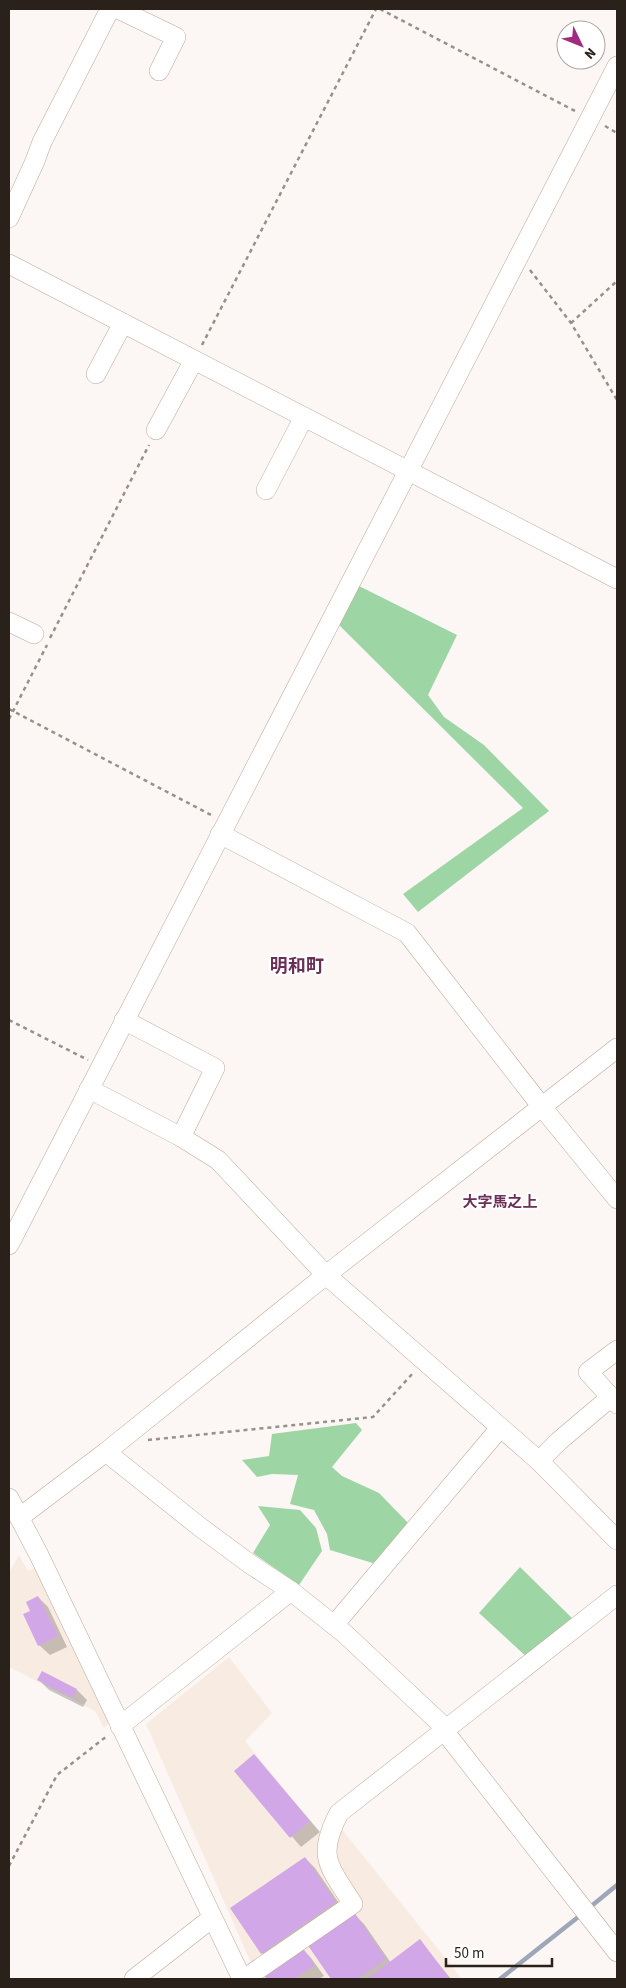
<svg xmlns="http://www.w3.org/2000/svg" width="626" height="1988" viewBox="0 0 626 1988" font-family="'Source Sans 3','Noto Sans JP',sans-serif">
<style>
.built{fill:#f8ebe2}
.green{fill:#9ed5a4}
.shadow{fill:#0003}
.lines{fill:none;stroke-linecap:round;stroke-linejoin:round}
.stream{stroke:#9ea7b8;stroke-width:4.5}
.building{fill:#d1a7e7}
.minor-casing{stroke:#bfa898;stroke-width:20}
.path{stroke:#97908b;stroke-width:2.5;stroke-dasharray:4 4;stroke-linecap:butt}
.minor{stroke:#fff;stroke-width:19}
.labels{text-anchor:middle;dominant-baseline:central;stroke-width:4;stroke-linejoin:round;paint-order:stroke}
.quarter-label{font-size:15px;font-weight:bold;fill:#6b2e56;stroke:#fff}
.district-label{font-size:18px;font-weight:bold;fill:#6b2e56;stroke:#fff}
</style>
<rect width="100%" height="100%" fill="#fcf7f4"/>
<g class="built">
<path d="M 19,1555 L 28,1571 L 35,1568 L 73,1644 L 109,1722 L 104,1728 L 95,1711 L 9,1667 L 9,1573 Z"/>
<path d="M 229,1657 L 272,1713 L 245,1741 L 321,1834 L 340,1827 L 462,1979 L 258,1979 L 146,1724 Z"/>
</g>
<g class="green">
<path d="M 355,584 L 457,635 L 428,695 L 444,717 L 484,745 L 549,811 L 418,912 L 403,894 L 523,808 L 336,622 Z"/>
<path d="M 356,1423 L 362,1430 L 332,1467 L 342,1476 L 379,1493 L 412,1527 L 379,1565 L 330,1550 L 327,1534 L 314,1510 L 290,1504 L 298,1475 L 272,1474 L 257,1477 L 242,1460 L 269,1456 L 272,1434 Z"/>
<path d="M 258,1506 L 300,1510 L 316,1528 L 322,1551 L 299,1585 L 253,1553 L 270,1525 Z"/>
<path d="M 520,1567 L 575,1621 L 529,1659 L 479,1613 Z"/>
</g>
<g class="shadow">
<path d="M 38,1597 L 48,1607 L 67,1647 L 50,1655 L 39,1645 L 32,1611 Z"/>
<path d="M 42,1673 L 77,1690 L 87,1700 L 83,1707 L 49,1690 L 39,1680 Z"/>
<path d="M 254,1755 L 320,1832 L 301,1847 L 236,1771 Z"/>
<path d="M 305,1858 L 315,1868 L 345,1912 L 272,1963 L 262,1953 Z"/>
<path d="M 354,1914 L 364,1924 L 391,1963 L 420,1941 L 451,1979 L 333,1979 L 309,1944 Z"/>
<path d="M 301,1947 L 311,1958 L 324,1976 L 319,1979 L 268,1979 L 264,1973 Z"/>
</g>
<g class="lines">
<g class="stream">
<path d="M 589,1908 L 617,1885"/>
<path d="M 500,1979 L 582,1914"/>
</g>
</g>
<g class="building">
<path d="M 38,1596 L 58,1636 L 38,1646 L 23,1614 L 30,1611 L 26,1602 Z"/>
<path d="M 42,1671 L 77,1689 L 73,1698 L 37,1680 Z"/>
<path d="M 254,1754 L 310,1821 L 290,1838 L 234,1771 Z"/>
<path d="M 305,1857 L 336,1902 L 261,1954 L 230,1908 Z"/>
<path d="M 354,1912 L 386,1959 L 357,1979 L 331,1979 L 307,1944 Z"/>
<path d="M 420,1939 L 450,1979 L 367,1979 Z"/>
<path d="M 301,1946 L 315,1965 L 294,1979 L 267,1979 L 262,1973 Z"/>
</g>
<g class="lines">
<defs>
<g id="minor">
<path d="M 118,9 L 176,37 L 159,71"/>
<path d="M 9,218 L 35,161 L 42,142 L 110,9"/>
<path d="M 9,264 L 617,579"/>
<path d="M 96,374 L 123,323"/>
<path d="M 156,430 L 194,360"/>
<path d="M 266,490 L 304,417"/>
<path d="M 9,622 L 34,634"/>
<path d="M 220,834 L 407,933 L 542,1107 L 617,1199"/>
<path d="M 124,1020 L 215,1068 L 181,1137"/>
<path d="M 89,1089 L 181,1137 L 218,1160 L 326,1275 L 539,1461 L 617,1540"/>
<path d="M 9,1245 L 617,66"/>
<path d="M 617,1350 L 588,1372 L 617,1404"/>
<path d="M 106,1452 L 200,1527 L 250,1564 L 291,1591 L 345,1634 L 439,1722 L 445,1732 L 617,1952"/>
<path d="M 539,1461 L 559,1441 L 611,1397"/>
<path d="M 9,1498 L 39,1555 L 242,1979"/>
<path d="M 20,1517 L 106,1452 L 326,1275 L 617,1048"/>
<path d="M 334,1625 L 500,1428"/>
<path d="M 120,1726 L 291,1591"/>
<path d="M 134,1979 L 212,1918"/>
<path d="M 244,1979 L 353,1904 C 329,1866 316,1857 339,1813 L 617,1595"/>
</g>
</defs>
<use href="#minor" class="minor-casing"/>
<g class="path">
<path d="M 380,9 L 575,111"/>
<path d="M 605,126 L 617,133"/>
<path d="M 530,270 L 571,323 L 617,400"/>
<path d="M 571,323 L 617,281"/>
<path d="M 202,345 L 376,9"/>
<path d="M 50,638 L 149,445"/>
<path d="M 9,709 L 213,816"/>
<path d="M 9,719 L 47,645"/>
<path d="M 9,1020 L 88,1060"/>
<path d="M 148,1440 L 373,1417 L 414,1372"/>
<path d="M 9,1866 L 57,1775 L 107,1736"/>
</g>
<use href="#minor" class="minor"/>
</g>
<g class="labels">
<g class="quarter-label">
<text x="500" y="1202">大字馬之上</text>
</g>
<g class="district-label">
<text x="297" y="966">明和町</text>
</g>
</g>
<rect width="626" height="1988" fill="none" stroke="#2a211b" stroke-width="20"/>
<g transform="translate(581 45) rotate(133)"><circle r="24" fill="#ffffff" stroke="#aaa6a4"/>
<path d="M0-4L9 19L0 12L-9 19Z" fill="#a42a7f"/>
<text y="-8" font-size="14" font-weight="bold" text-anchor="middle" fill="#2a211b">N</text>
</g>
<path d="M446 1958v8h106v-8" fill="none" stroke="#2a211b" stroke-width="2.5"/>
<text x="454" y="1958" font-size="15" fill="#2a211b" stroke="#ffffff" stroke-width="4" paint-order="stroke">50 m</text>
</svg>
